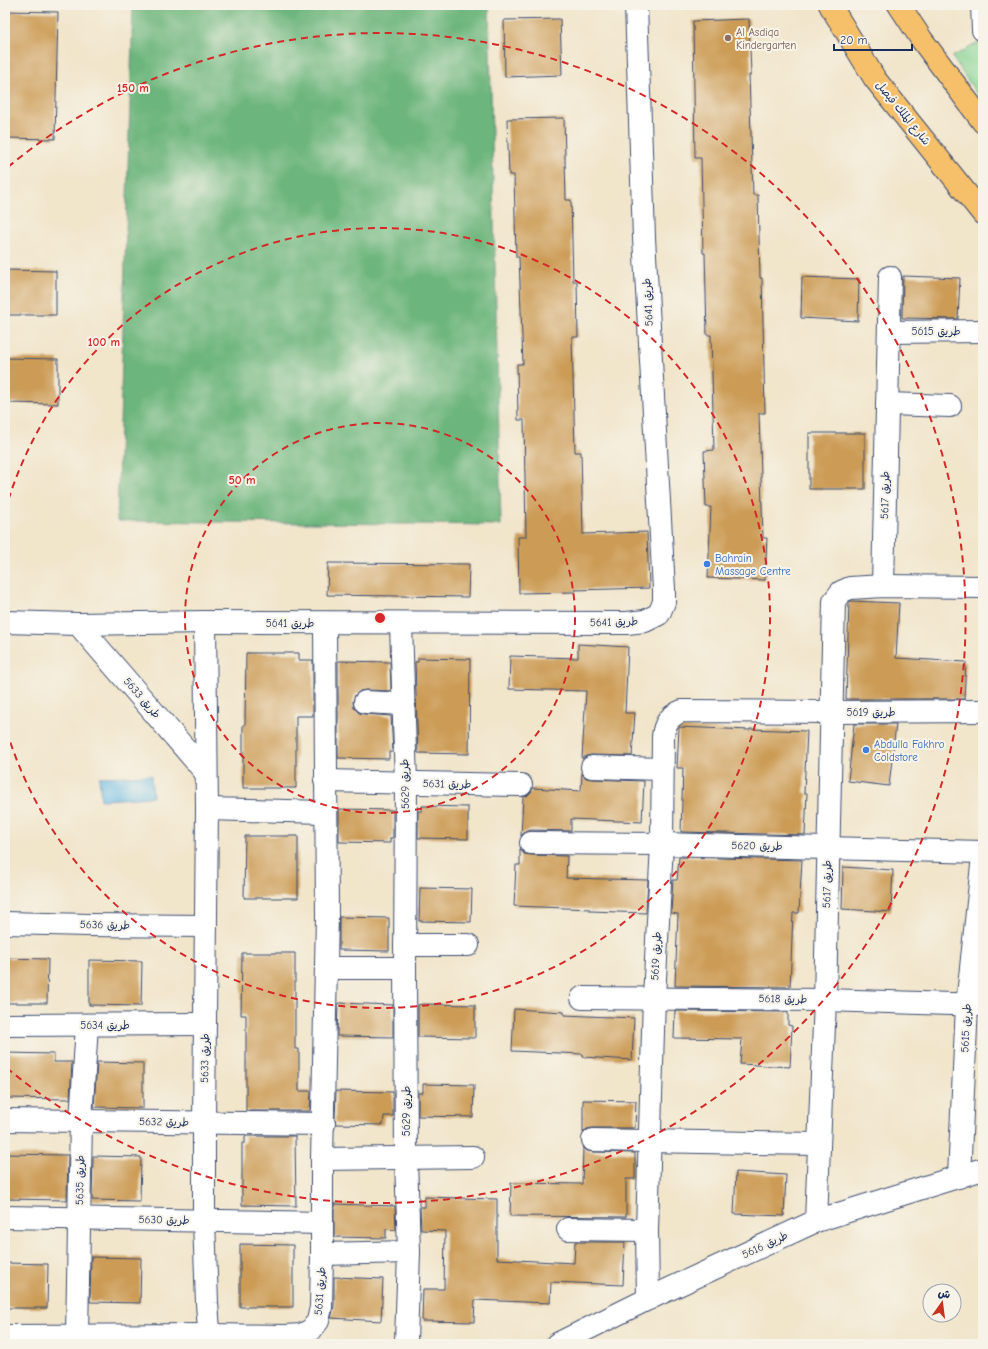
<svg xmlns="http://www.w3.org/2000/svg" width="988" height="1349" viewBox="0 0 988 1349" font-family="'Comic Neue','Playpen Sans Arabic',sans-serif">
<style>
.green{fill:#86d392;stroke:#508178}
.forest{fill:#6cb57c;stroke:#44726d}
.water{fill:#6bbce6;stroke:#4376a2}
.building{fill:#cc9c57}
.lines{fill:none;stroke-linecap:round;stroke-linejoin:round}
.minor-casing{stroke:#3b4a6e;stroke-width:24}
.major-casing{stroke:#3b4a6e;stroke-width:24}
.minor{stroke:#fff;stroke-width:22}
.major{stroke:#f6c06b;stroke-width:22}
.ring{fill:none;stroke:#d62828;stroke-width:2;stroke-dasharray:7 5}
.education-dot{fill:#8d6e63;stroke:#f7f3e8;stroke-width:1.5}
.shop-dot{fill:#3f7fe0;stroke:#f7f3e8;stroke-width:1.5}
.labels{text-anchor:middle;dominant-baseline:central;stroke-width:4;stroke-linejoin:round;paint-order:stroke}
.education-label{font-size:11px;fill:#785e54;stroke:#f7f3e8;text-anchor:start}
.street-label{font-size:11px;fill:#1b2f5e;stroke:#f7f3e8}
.shop-label{font-size:11px;fill:#366cbe;stroke:#f7f3e8;text-anchor:start}
.centre{fill:#d62828;stroke:#f7f3e8;stroke-width:2}
.ring-label{font-size:12px;text-anchor:middle;font-weight:bold;fill:#d62828;stroke:#f7f3e8;stroke-width:4;stroke-linejoin:round;paint-order:stroke}
</style>
<rect width="100%" height="100%" fill="#f7f3e8"/>
<filter id="ink" filterUnits="userSpaceOnUse"><feTurbulence type="fractalNoise" baseFrequency=".025" numOctaves="2"/><feDisplacementMap in="SourceGraphic" scale="8" xChannelSelector="R" yChannelSelector="G"/><feConvolveMatrix kernelMatrix="1 2 1 2 8 2 1 2 1" color-interpolation-filters="sRGB"/></filter>
<filter id="wash" filterUnits="userSpaceOnUse"><feTurbulence type="fractalNoise" baseFrequency=".012" numOctaves="4" result="noise"/><feDisplacementMap in="SourceGraphic" scale="16" xChannelSelector="R" yChannelSelector="G"/><feGaussianBlur stdDeviation="0.9" result="paint"/><feColorMatrix in="noise" values="0 0 0 0 0 0 0 0 0 0 0 0 0 0 0 0 0 1.4 0 .05"/><feComposite in="paint" operator="in"/></filter>
<g filter="url(#wash)">
<rect width="100%" height="100%" fill="#f1e5ca"/>
<path class="green" d="M 978,43 L 983,47 L 983,103 L 952,57 Z"/>
<path class="forest" d="M 133,5 L 489,5 L 501,525 L 117,521 Z"/>
<path class="water" d="M 151,775 L 153,797 L 101,800 L 99,777 Z"/>
<g id="blocks">
<g class="building">
<path d="M 5,11 L 58,12 L 55,139 L 5,138 Z"/>
<path d="M 560,19 L 562,75 L 505,77 L 504,20 Z"/>
<path d="M 749,19 L 751,75 L 749,75 L 753,195 L 758,195 L 760,278 L 762,278 L 765,413 L 759,413 L 763,538 L 767,538 L 765,580 L 708,578 L 711,507 L 706,507 L 704,451 L 714,450 L 711,335 L 707,335 L 705,253 L 703,253 L 701,158 L 695,158 L 693,21 Z"/>
<path d="M 564,118 L 566,200 L 571,200 L 573,281 L 577,281 L 578,337 L 572,337 L 575,452 L 581,452 L 583,534 L 647,532 L 649,588 L 575,590 L 575,592 L 519,593 L 518,537 L 526,537 L 524,420 L 518,420 L 517,364 L 523,364 L 519,257 L 516,257 L 514,175 L 509,175 L 507,119 Z"/>
<path d="M 5,270 L 56,271 L 56,315 L 5,315 Z"/>
<path d="M 903,276 L 960,278 L 958,319 L 902,318 Z"/>
<path d="M 802,277 L 859,279 L 858,321 L 801,318 Z"/>
<path d="M 6,358 L 58,359 L 58,404 L 5,403 Z"/>
<rect x="809" y="433" width="56" height="56"/>
<path d="M 328,563 L 469,564 L 468,597 L 327,595 Z"/>
<path d="M 851,601 L 899,603 L 896,658 L 966,662 L 964,699 L 846,699 L 849,602 Z"/>
<path d="M 578,644 L 628,647 L 625,713 L 635,713 L 632,756 L 592,755 L 586,756 L 582,759 L 586,691 L 509,689 L 510,656 L 578,658 Z"/>
<path d="M 246,653 L 299,653 L 299,660 L 313,660 L 313,716 L 296,716 L 296,788 L 243,788 L 243,725 L 245,725 Z"/>
<path d="M 418,658 L 470,659 L 469,754 L 418,753 L 415,662 L 418,662 Z"/>
<path d="M 338,661 L 390,662 L 391,691 L 366,690 L 360,691 L 355,695 L 353,702 L 354,708 L 359,713 L 364,714 L 391,716 L 393,752 L 389,752 L 389,759 L 338,758 Z"/>
<path d="M 854,724 L 896,724 L 889,786 L 848,781 Z"/>
<path d="M 679,727 L 750,730 L 750,729 L 807,731 L 804,793 L 807,793 L 805,835 L 681,832 L 683,768 L 677,768 Z"/>
<path d="M 582,774 L 586,778 L 592,779 L 644,781 L 642,822 L 571,819 L 571,831 L 531,830 L 525,832 L 521,836 L 523,797 L 527,796 L 531,792 L 533,788 L 581,791 Z"/>
<path d="M 422,806 L 468,807 L 468,839 L 418,838 L 418,811 L 422,811 Z"/>
<path d="M 339,809 L 393,810 L 393,838 L 390,838 L 390,843 L 339,842 Z"/>
<path d="M 245,836 L 298,836 L 298,898 L 244,898 Z"/>
<path d="M 520,849 L 524,854 L 531,855 L 567,856 L 566,878 L 648,880 L 646,913 L 590,911 L 590,909 L 514,906 L 516,865 L 520,865 Z"/>
<path d="M 679,857 L 802,860 L 799,913 L 793,913 L 790,987 L 675,986 L 678,914 L 671,913 L 673,880 L 677,880 Z"/>
<path d="M 843,867 L 893,870 L 891,912 L 842,909 Z"/>
<path d="M 420,888 L 472,889 L 471,922 L 419,921 Z"/>
<path d="M 339,917 L 389,918 L 389,951 L 339,950 Z"/>
<path d="M 242,953 L 295,953 L 295,1049 L 299,1049 L 299,1091 L 311,1091 L 310,1111 L 246,1111 L 246,1015 L 241,1015 Z"/>
<path d="M 5,958 L 48,959 L 47,1003 L 5,1003 Z"/>
<path d="M 89,960 L 142,961 L 141,1006 L 89,1005 Z"/>
<path d="M 338,1003 L 393,1005 L 393,1037 L 337,1036 Z"/>
<path d="M 423,1004 L 475,1005 L 475,1038 L 418,1037 L 418,1005 Z"/>
<path d="M 514,1009 L 564,1012 L 564,1015 L 634,1018 L 632,1060 L 583,1057 L 583,1054 L 512,1051 Z"/>
<path d="M 675,1011 L 788,1012 L 788,1025 L 792,1026 L 790,1067 L 740,1064 L 742,1039 L 674,1038 Z"/>
<path d="M 5,1053 L 54,1054 L 54,1062 L 72,1062 L 70,1099 L 5,1098 Z"/>
<path d="M 97,1062 L 143,1063 L 143,1108 L 94,1107 Z"/>
<path d="M 423,1084 L 474,1085 L 473,1117 L 418,1116 L 418,1093 L 423,1093 Z"/>
<path d="M 336,1091 L 393,1092 L 393,1116 L 384,1116 L 383,1125 L 336,1124 L 335,1119 Z"/>
<path d="M 583,1100 L 636,1101 L 635,1128 L 593,1128 L 587,1129 L 583,1133 Z"/>
<path d="M 245,1136 L 295,1136 L 296,1206 L 242,1205 L 242,1143 L 245,1143 Z"/>
<path d="M 583,1147 L 587,1151 L 593,1152 L 635,1153 L 635,1179 L 626,1179 L 626,1217 L 510,1216 L 511,1183 L 582,1184 Z"/>
<path d="M 5,1154 L 68,1155 L 67,1200 L 5,1199 Z"/>
<path d="M 93,1156 L 141,1157 L 140,1201 L 92,1200 Z"/>
<path d="M 736,1172 L 786,1175 L 784,1216 L 734,1214 Z"/>
<path d="M 425,1197 L 497,1199 L 497,1259 L 574,1263 L 575,1242 L 625,1242 L 623,1285 L 551,1282 L 550,1303 L 475,1300 L 474,1322 L 422,1321 L 423,1289 L 444,1289 L 445,1231 L 421,1230 L 420,1207 L 425,1207 Z"/>
<path d="M 334,1204 L 395,1206 L 396,1230 L 386,1229 L 386,1238 L 334,1237 Z"/>
<path d="M 240,1244 L 293,1245 L 293,1307 L 240,1307 Z"/>
<path d="M 91,1257 L 141,1258 L 140,1303 L 90,1302 Z"/>
<path d="M 5,1263 L 48,1264 L 47,1308 L 5,1308 Z"/>
<path d="M 334,1277 L 383,1279 L 381,1321 L 331,1318 L 334,1307 Z"/>
</g>
</g>
</g>
<g filter="url(#ink)">
<use href="#blocks" fill-opacity="0" stroke="#3b4a6e" stroke-width="1"/>
<g class="lines">
<defs>
<g id="minor">
<path d="M 982,5 L 983,30"/>
<path d="M 889,332 L 983,331"/>
<path d="M 887,404 L 950,406"/>
<path d="M 883,586 L 890,277"/>
<path d="M 5,622 L 78,624 L 205,622 L 627,623 L 645,621 L 659,614 L 664,602 L 664,589 L 644,238 L 636,5"/>
<path d="M 205,622 L 207,809 L 204,1123 L 204,1221 L 207,1303 L 210,1344"/>
<path d="M 78,624 L 206,773"/>
<path d="M 401,624 L 406,783 L 405,968 L 406,1158 L 409,1252 L 406,1342"/>
<path d="M 365,702 L 404,704"/>
<path d="M 592,767 L 662,769"/>
<path d="M 325,781 L 521,785"/>
<path d="M 207,809 L 325,812"/>
<path d="M 531,843 L 662,844 L 983,852"/>
<path d="M 5,923 L 89,925 L 206,926"/>
<path d="M 405,945 L 468,945"/>
<path d="M 326,968 L 405,968"/>
<path d="M 582,998 L 825,1000 L 983,1005"/>
<path d="M 5,1025 L 205,1024"/>
<path d="M 5,1120 L 324,1124"/>
<path d="M 593,1140 L 818,1144"/>
<path d="M 322,1159 L 473,1157"/>
<path d="M 959,1177 L 967,1005 L 983,856"/>
<path d="M 5,1217 L 322,1223"/>
<path d="M 816,1221 L 825,1000 L 834,601 L 841,592 L 850,588 L 883,586 L 983,587"/>
<path d="M 568,1229 L 647,1230"/>
<path d="M 322,1254 L 409,1252"/>
<path d="M 648,1299 L 647,1230 L 654,998 L 662,844 L 663,737 C 664,724 669,716 682,711 L 831,712 L 983,711"/>
<path d="M 77,1335 L 81,1120 L 87,1025"/>
<path d="M 5,1336 L 209,1335 L 286,1336 L 301,1335 L 311,1330 L 318,1321 L 321,1307 L 322,1254 L 322,1159 L 327,916 L 325,623"/>
<path d="M 557,1344 L 648,1299 L 816,1221 L 983,1169"/>
</g>
<g id="major">
<path d="M 830,5 L 875,79 L 983,214"/>
<path d="M 899,5 L 922,40 L 983,122"/>
</g>
</defs>
<use href="#minor" class="minor-casing"/>
<use href="#major" class="major-casing"/>
<use href="#minor" class="minor"/>
<use href="#major" class="major"/>
</g>
</g>
<g class="ring">
<circle cx="380" cy="618" r="195"/>
<path d="M5 511A390 390 0 1 1 5 725"/>
<path d="M8 167A585 585 0 1 1 8 1069"/>
</g>
<circle class="education-dot" cx="728" cy="38" r="4"/>
<g class="shop-dot">
<circle cx="707" cy="564" r="4"/>
<circle cx="866" cy="750" r="4"/>
</g>
<g class="labels">
<g class="education-label">
<text x="736" y="32">Al Asdiqa<tspan x="736" dy="13">Kindergarten</tspan></text>
</g>
<g class="street-label">
<text transform="translate(903 113) rotate(51)">شارع الملك فيصل</text>
<text transform="translate(648 302) rotate(-93)">طريق 5641</text>
<text x="936" y="331">طريق 5615</text>
<text transform="translate(885 495) rotate(-89)">طريق 5617</text>
<text transform="translate(614 622) rotate(-2)">طريق 5641</text>
<text x="290" y="623">طريق 5641</text>
<text transform="translate(142 698) rotate(49)">طريق 5633</text>
<text x="871" y="712">طريق 5619</text>
<text transform="translate(405 784) rotate(-91)">طريق 5629</text>
<text transform="translate(447 784) rotate(1)">طريق 5631</text>
<text transform="translate(757 846) rotate(1)">طريق 5620</text>
<text transform="translate(827 884) rotate(-89)">طريق 5617</text>
<text transform="translate(105 925) rotate(1)">طريق 5636</text>
<text transform="translate(656 956) rotate(-87)">طريق 5619</text>
<text transform="translate(783 999) rotate(1)">طريق 5618</text>
<text x="105" y="1025">طريق 5634</text>
<text transform="translate(966 1028) rotate(-87)">طريق 5615</text>
<text transform="translate(205 1058) rotate(-89)">طريق 5633</text>
<text transform="translate(406 1111) rotate(-90)">طريق 5629</text>
<text transform="translate(164 1122) rotate(1)">طريق 5632</text>
<text transform="translate(80 1180) rotate(-89)">طريق 5635</text>
<text transform="translate(164 1220) rotate(1)">طريق 5630</text>
<text transform="translate(765 1245) rotate(-25)">طريق 5616</text>
<text transform="translate(320 1291) rotate(-86)">طريق 5631</text>
</g>
<g class="shop-label">
<text x="715" y="558">Bahrain<tspan x="715" dy="13">Massage Centre</tspan></text>
<text x="874" y="744">Abdulla Fakhro<tspan x="874" dy="13">Coldstore</tspan></text>
</g>
</g>
<circle cx="380" cy="618" r="6" class="centre"/>
<g class="ring-label">
<text x="133" y="92">150 m</text>
<text x="104" y="346">100 m</text>
<text x="242" y="484">50 m</text>
</g>
<rect width="988" height="1349" fill="none" stroke="#f7f3e8" stroke-width="20"/>
<g transform="translate(942 1303) rotate(14)"><circle r="19" fill="#f7f3e8" stroke="#9fa5b1"/>
<path d="M0-3L7 15L0 10L-7 15Z" fill="#c8321e"/>
<text y="-6" font-size="11" font-weight="bold" text-anchor="middle" fill="#1b2f5e">ش</text>
</g>
<path d="M834 44v6h78v-6" fill="none" stroke="#1b2f5e" stroke-width="2"/>
<text x="840" y="44" font-size="12" fill="#1b2f5e" stroke="#f7f3e8" stroke-width="3" paint-order="stroke">20 m</text>
</svg>
